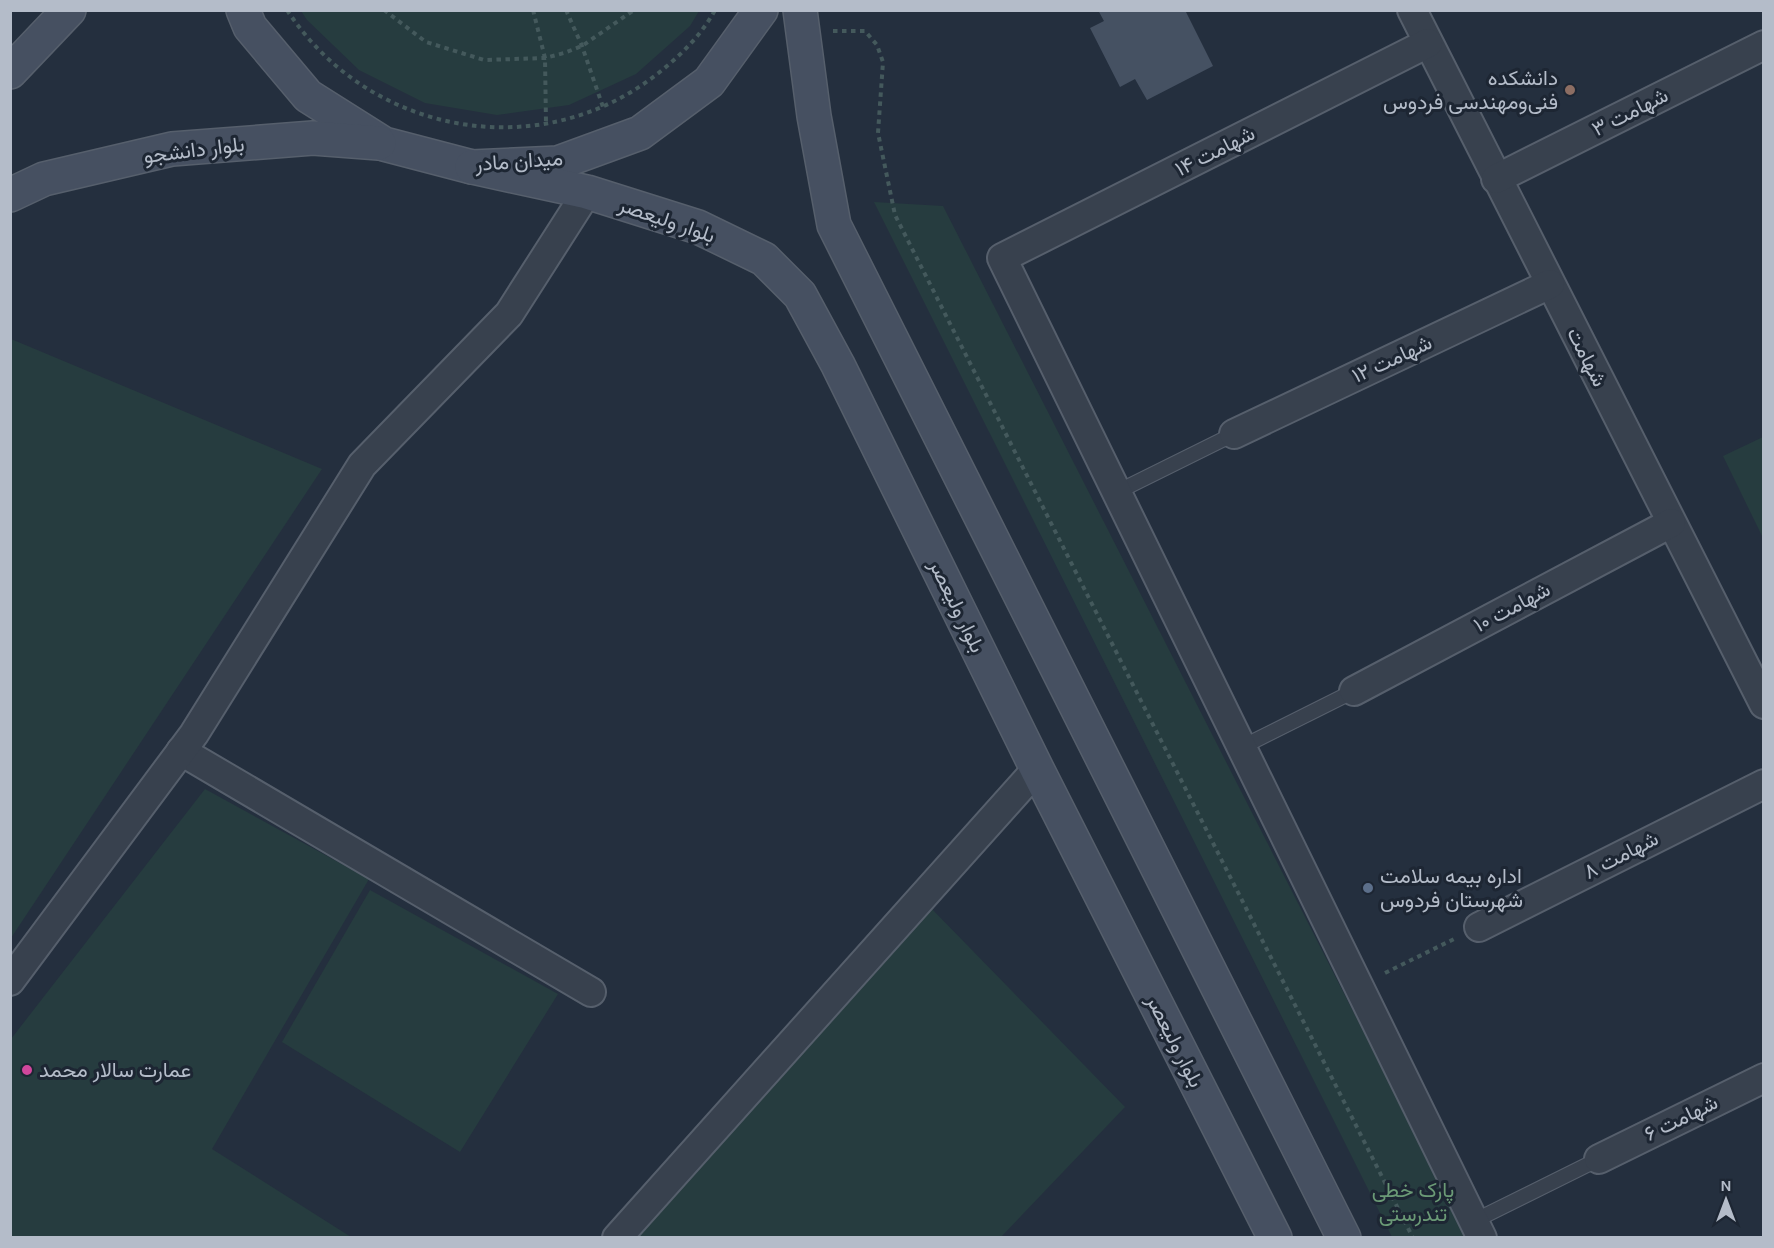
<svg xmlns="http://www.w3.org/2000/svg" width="1774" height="1248" viewBox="0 0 1774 1248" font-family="Karla,Vazirmatn,sans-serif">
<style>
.green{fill:#263c3f}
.building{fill:#455162}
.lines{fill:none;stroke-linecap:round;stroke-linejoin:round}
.lane-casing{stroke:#565f6c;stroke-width:16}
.street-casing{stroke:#565f6c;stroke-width:32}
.secondary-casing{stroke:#565f6c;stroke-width:36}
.path{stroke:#44595c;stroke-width:4;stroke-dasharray:4.5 4.5;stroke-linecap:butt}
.lane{stroke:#38414e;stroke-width:14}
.street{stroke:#38414e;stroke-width:28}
.secondary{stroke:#465061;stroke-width:33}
.education-dot{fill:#8d6e63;stroke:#1d2633;stroke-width:2}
.service-dot{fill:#5c6f8a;stroke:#1d2633;stroke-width:2}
.hotel-dot{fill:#d1479c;stroke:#1d2633;stroke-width:2}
.labels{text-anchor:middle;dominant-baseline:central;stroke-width:6;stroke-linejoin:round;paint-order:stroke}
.poi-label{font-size:21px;fill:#b4bcc9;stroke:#1d2633;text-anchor:start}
.street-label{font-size:21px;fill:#b4bcc9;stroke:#1d2633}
.park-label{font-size:21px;fill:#6b9a76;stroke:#1d2633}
</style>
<rect width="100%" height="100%" fill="#242f3e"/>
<g class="green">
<path d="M 301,11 L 699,11 L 690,26 L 636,74 L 569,105 L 497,115 L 425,103 L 359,70 L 307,20 Z"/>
<path d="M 874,202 L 943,206 L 1468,1237 L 1392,1237 Z"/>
<path d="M 11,339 L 322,469 L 11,938 Z"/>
<path d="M 1763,437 L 1763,538 L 1723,456 Z"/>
<path d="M 205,789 L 369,879 L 212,1149 L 351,1237 L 11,1237 L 11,1039 Z"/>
<path d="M 370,890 L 558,994 L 460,1152 L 282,1042 Z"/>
<path d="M 929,906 L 1125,1107 L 1001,1237 L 626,1238 Z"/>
</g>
<path class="building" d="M 1098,10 L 1185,10 L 1213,66 L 1147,100 L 1135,79 L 1120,87 L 1090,28 L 1104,21 Z"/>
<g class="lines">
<defs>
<g id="lane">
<path d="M 1117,492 L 1234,434"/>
<path d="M 1242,747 L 1354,691"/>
<path d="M 1474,1221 L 1599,1159"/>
</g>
<g id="street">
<path d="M 1412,10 L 1764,704"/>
<path d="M 1428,43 L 1002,258 L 1482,1238"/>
<path d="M 1496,179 L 1764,45"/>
<path d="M 1234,434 L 1550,284"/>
<path d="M 1354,691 L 1671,523"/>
<path d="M 181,751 L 591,992"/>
<path d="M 1479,927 L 1764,784"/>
<path d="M 10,981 L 194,734 L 362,465 L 509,314 L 587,192"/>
<path d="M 1599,1159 L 1764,1078"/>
<path d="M 617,1238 L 1037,769"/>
</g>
<g id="secondary">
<path d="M 243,10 L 250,27 L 308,96 L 384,144 L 472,167 L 558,163 L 640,133 L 709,82 L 761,10"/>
<path d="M 800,10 L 814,116 L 834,225 L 1344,1238"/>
<path d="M 10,72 L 69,10"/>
<path d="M 472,167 L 587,192 L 698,227 L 764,259 L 800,295 L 838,365 L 1037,769 L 1275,1238"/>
<path d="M 10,195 L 44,179 L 172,149 L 313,138 L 379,143"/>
</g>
</defs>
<use href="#lane" class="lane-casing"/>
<use href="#street" class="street-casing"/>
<use href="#secondary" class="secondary-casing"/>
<g class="path">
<path d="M 287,10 C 369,136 543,167 661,71 C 682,54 702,34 715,10"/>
<path d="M 384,10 L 426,42 L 484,60 L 545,58 L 564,53 L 582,46 L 634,10"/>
<path d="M 533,10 L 545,58 L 546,124"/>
<path d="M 566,10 L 582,46 L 603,107"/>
<path d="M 833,31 L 865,31 L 877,45 L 883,62 L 878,133 L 895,215 L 1413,1238"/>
<path d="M 1385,973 L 1454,939"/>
</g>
<use href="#lane" class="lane"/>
<use href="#street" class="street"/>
<use href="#secondary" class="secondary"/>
</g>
<circle class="education-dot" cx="1570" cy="90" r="6"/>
<circle class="service-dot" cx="1368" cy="888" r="6"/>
<circle class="hotel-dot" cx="27" cy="1070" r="6"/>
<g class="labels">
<g class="poi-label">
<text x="1558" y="78" text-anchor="end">دانشکده<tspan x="1558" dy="24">فنی‌ومهندسی فردوس</tspan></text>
<text x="1380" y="876">اداره بیمه سلامت<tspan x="1380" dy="24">شهرستان فردوس</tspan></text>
<text x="39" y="1070">عمارت سالار محمد</text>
</g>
<g class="street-label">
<text transform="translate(1630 112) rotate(-27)">شهامت ۳</text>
<text transform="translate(194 150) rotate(-7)">بلوار دانشجو</text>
<text transform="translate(1215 151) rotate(-27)">شهامت ۱۴</text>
<text transform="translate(519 161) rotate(-4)">میدان مادر</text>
<text transform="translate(667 220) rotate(19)">بلوار ولیعصر</text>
<text transform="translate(1587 357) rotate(63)">شهامت</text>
<text transform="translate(1392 359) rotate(-25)">شهامت ۱۲</text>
<text transform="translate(957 606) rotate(64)">بلوار ولیعصر</text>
<text transform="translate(1512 607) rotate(-28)">شهامت ۱۰</text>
<text transform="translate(1621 855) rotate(-27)">شهامت ۸</text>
<text transform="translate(1175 1041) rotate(63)">بلوار ولیعصر</text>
<text transform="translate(1681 1118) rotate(-26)">شهامت ۶</text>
</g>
<g class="park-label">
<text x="1413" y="1190">پارک خطی<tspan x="1413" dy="24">تندرستی</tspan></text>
</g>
</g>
<rect width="1774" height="1248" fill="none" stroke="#b4bcc9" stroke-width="24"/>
<g transform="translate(1726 1200)" stroke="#1d2633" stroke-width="4.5" paint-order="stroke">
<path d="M0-4.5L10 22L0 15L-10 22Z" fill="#b4bcc9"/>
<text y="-9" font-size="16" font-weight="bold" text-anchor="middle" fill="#b4bcc9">N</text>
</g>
</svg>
